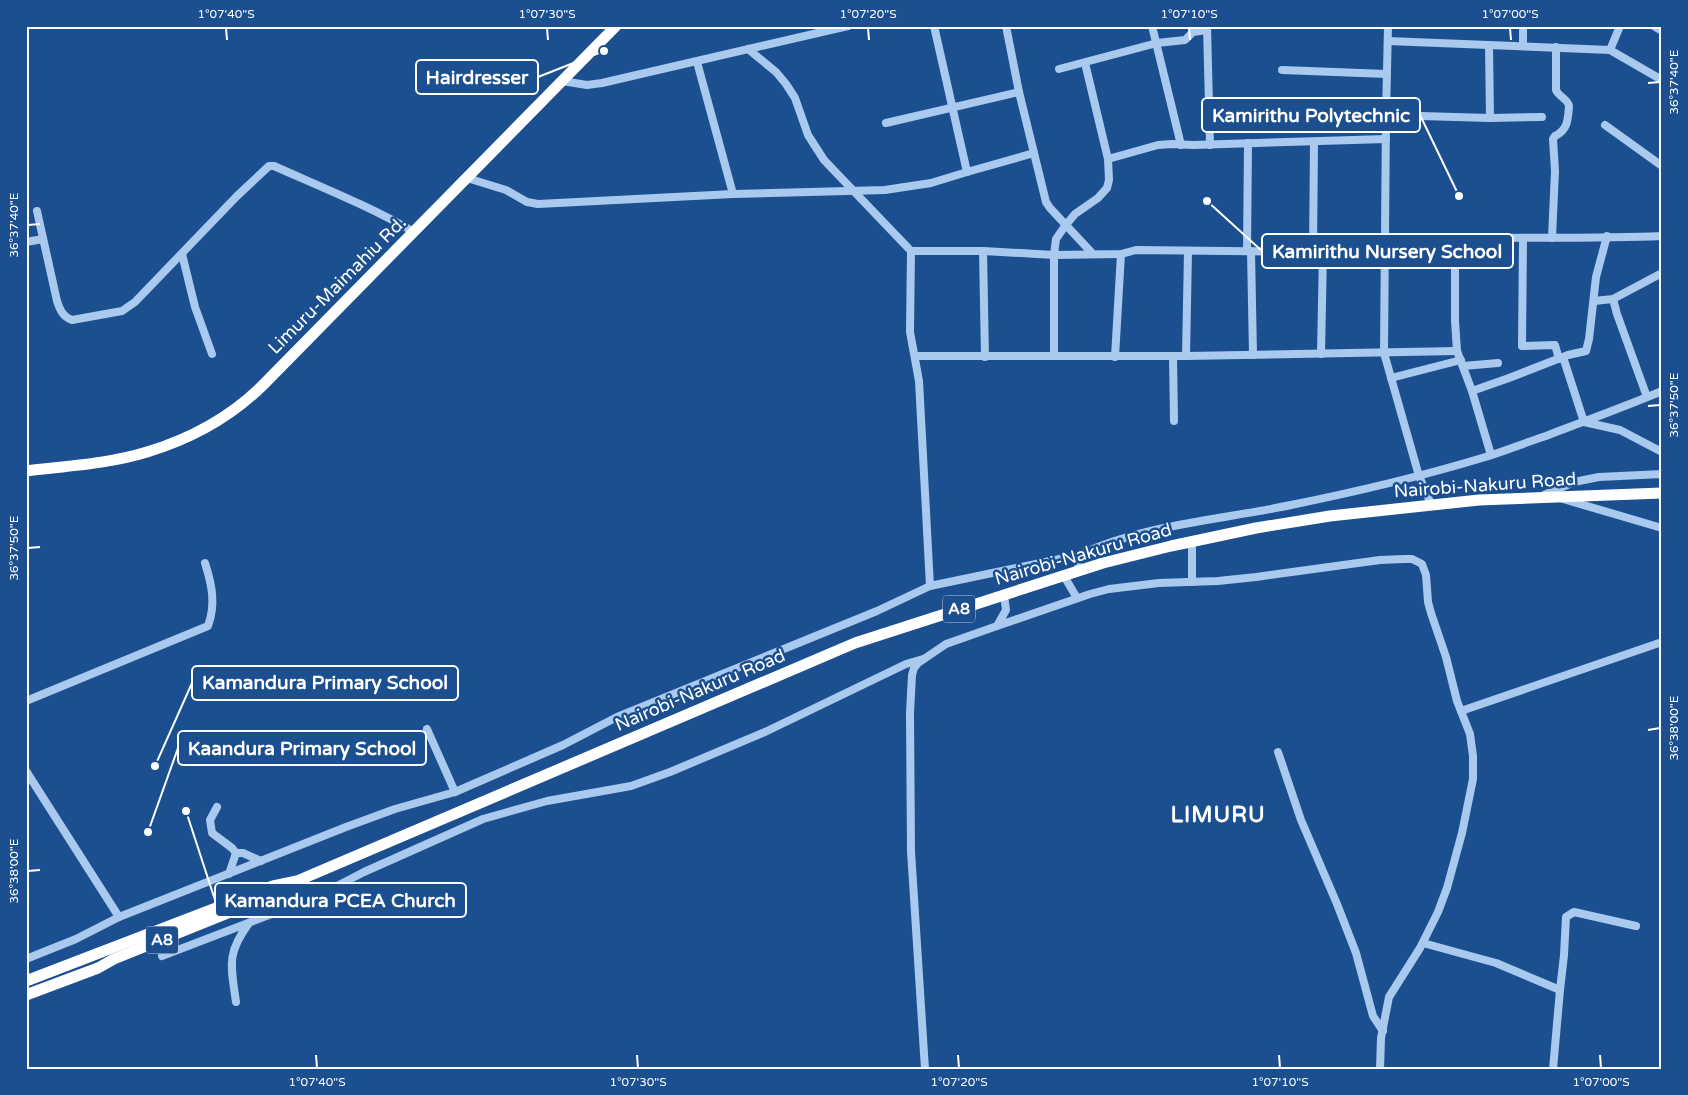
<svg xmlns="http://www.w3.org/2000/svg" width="1688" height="1095" viewBox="0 0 1688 1095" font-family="'Varela Round',sans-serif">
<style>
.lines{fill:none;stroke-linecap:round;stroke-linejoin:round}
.minor{stroke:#a9c9ee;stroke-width:8}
.highway{stroke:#fff;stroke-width:11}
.ticks{fill:none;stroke:#fff;stroke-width:2}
.labels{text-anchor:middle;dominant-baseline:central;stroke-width:5;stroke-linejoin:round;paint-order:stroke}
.shield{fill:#1b4f8f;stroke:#bbcadd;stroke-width:1}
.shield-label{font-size:16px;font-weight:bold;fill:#fff}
.street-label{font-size:18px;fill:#fff;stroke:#1b4f8f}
.district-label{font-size:22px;font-weight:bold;letter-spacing:1px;fill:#fff;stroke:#1b4f8f}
.leader{fill:none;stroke:#fff;stroke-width:2}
.callout-dot{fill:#fff;stroke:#1b4f8f;stroke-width:2}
.callout{fill:#1b4f8f;stroke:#fff;stroke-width:2}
.callout-label{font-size:19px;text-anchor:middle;font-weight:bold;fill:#fff}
.neatline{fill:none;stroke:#fff;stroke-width:2}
.ticks-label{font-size:12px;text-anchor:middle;fill:#fff}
</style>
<rect width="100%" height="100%" fill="#1b4f8f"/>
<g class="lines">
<g class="minor">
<path d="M 1006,26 L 1019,92 L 1046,202 L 1050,208 L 1092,253"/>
<path d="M 1152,26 L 1181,145"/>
<path d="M 1207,26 L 1210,145"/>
<path d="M 1388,26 L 1386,115 L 1384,353 L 1419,476 L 1431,504"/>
<path d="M 1523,26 L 1523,46"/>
<path d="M 1654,26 L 1662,31"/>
<path d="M 1388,41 L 1610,50 L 1662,80"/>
<path d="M 748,49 L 776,72 L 786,84 L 795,98 L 808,135 L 824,160 L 911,251 L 910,332 L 919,381 L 930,586"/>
<path d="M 1610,50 L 1620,26"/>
<path d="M 697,62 L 733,194"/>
<path d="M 1059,69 L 1157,43 L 1185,40 L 1193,32 L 1207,30"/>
<path d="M 1282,70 L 1387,74"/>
<path d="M 562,81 L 587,85 L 602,83 L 848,26"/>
<path d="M 1386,115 L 1490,118 L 1489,46"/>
<path d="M 1490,118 L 1542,117"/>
<path d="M 886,123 L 1019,92"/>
<path d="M 1605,125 L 1662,166"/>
<path d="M 1108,159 L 1158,145 L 1172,144 L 1193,145 L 1386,139"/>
<path d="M 967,172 L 1034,153"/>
<path d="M 467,178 L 506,190 L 527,202 L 538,204 L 733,194 L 885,190 L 931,183 L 967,172 L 934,26"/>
<path d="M 37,211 L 57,301 C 60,310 63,317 72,320 L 122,311 L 135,302 L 237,196 L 269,166 L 274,166 C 321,187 369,206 414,232"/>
<path d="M 1455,237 L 1455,321 L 1457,351 L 1472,391 L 1491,455"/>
<path d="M 1523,238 L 1522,346 L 1555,345 L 1559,359"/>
<path d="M 1552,238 L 1555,171 L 1553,139 L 1555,136 C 1568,130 1568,119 1569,106 C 1568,99 1559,97 1556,90 L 1556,47"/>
<path d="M 1386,241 C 1478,235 1570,240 1662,236"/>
<path d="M 26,242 L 43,239"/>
<path d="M 911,251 L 983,251 L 1054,255 L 1121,254 L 1136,250 L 1323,252 L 1385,251"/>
<path d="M 983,251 L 985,357"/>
<path d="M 1247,251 L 1248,143"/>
<path d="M 1251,251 L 1253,355"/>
<path d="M 1313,252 L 1314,142"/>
<path d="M 182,254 L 195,307 L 212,354"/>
<path d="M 1613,299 L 1617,314 L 1647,397"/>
<path d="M 1594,301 L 1613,299 L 1662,273"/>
<path d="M 1321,354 L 1323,252"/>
<path d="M 1054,355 L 1054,255 L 1056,239 L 1065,226 L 1075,214 L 1098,198 L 1107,188 L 1109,180 L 1108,159 L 1085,63"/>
<path d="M 915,356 L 1186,356 L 1457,351"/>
<path d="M 1173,356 L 1174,421"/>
<path d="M 1186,356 L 1188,251"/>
<path d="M 1115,357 L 1121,254"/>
<path d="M 1563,357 L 1584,422 L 1620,430 L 1662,452"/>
<path d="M 1463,366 L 1498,363"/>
<path d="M 1391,378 L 1461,360"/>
<path d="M 1472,391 L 1509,378 L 1568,355 L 1586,351 L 1589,339 L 1596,277 L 1607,236"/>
<path d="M 1544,495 L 1574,482 L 1599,477 L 1662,474"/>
<path d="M 1563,499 L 1662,528"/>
<path d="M 1078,571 L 1079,555 C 1146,524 1220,520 1291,505 C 1355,492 1419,477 1482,458 C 1503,452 1524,443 1546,436 C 1585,421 1624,407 1662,391"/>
<path d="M 1064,576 L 1077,598"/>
<path d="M 1192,582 L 1192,541"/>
<path d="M 997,626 L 1090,594 L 1109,589 L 1159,583 L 1218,581 L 1256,577 L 1380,560 L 1404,559 L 1412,559 L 1422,564 L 1426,575 L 1428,602 L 1431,613 L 1446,657 L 1457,701 L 1470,734 L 1473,756 L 1473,779 L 1462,833 L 1447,888 L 1438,912 L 1420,948 L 1389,997 L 1381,1038 L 1380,1069"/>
<path d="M 26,701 L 208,626 C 216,604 212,585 205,563"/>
<path d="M 1461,711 L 1662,642"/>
<path d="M 427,729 L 455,792"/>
<path d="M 1278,752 L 1301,820 L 1337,904 L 1356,953 L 1373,1016 L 1383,1031"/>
<path d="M 26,771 L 119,917 L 76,939 L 26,959"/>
<path d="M 217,807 L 210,820 L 212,833 L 232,848 L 236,853 L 229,874"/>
<path d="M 236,853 L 243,853 L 261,861"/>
<path d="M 119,917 L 346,827 L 395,809 L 455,792 L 563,745 L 617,717 L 877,611 L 930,586 L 1079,555"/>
<path d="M 1423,943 L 1496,963 L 1560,990 L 1564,955 L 1566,917 L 1574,912 L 1636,926"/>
<path d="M 162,956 L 295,905 L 335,887 L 364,872 L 483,819 L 547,801 L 631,786 L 670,772 L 765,732 L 906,664 L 923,659"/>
<path d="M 236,1002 C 231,966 226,954 249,923"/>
<path d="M 925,1069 L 911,851 L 910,713 L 912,675 L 914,668 L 918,663 L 946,644 L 997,626 L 1006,610 L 1004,595"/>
<path d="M 1553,1069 L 1560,990"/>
</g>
<g class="highway">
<path d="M 26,471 C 66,466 108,464 147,452 C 190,439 232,416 264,384 L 616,26"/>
<path d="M 26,981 L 273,886 L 297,881 L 855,643 L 1103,563 L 1171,546 L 1256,528 L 1330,516 L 1479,500 L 1662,493"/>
<path d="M 26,995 L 98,968 L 114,959 L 260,900"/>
</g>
</g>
<path class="ticks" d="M 226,28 L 227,40M 547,28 L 548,40M 868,28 L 869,40M 1189,28 L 1190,40M 1510,28 L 1511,40M 1648,83 L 1660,82M 28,225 L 40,224M 1648,406 L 1660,405M 28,548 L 40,547M 1648,730 L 1660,728M 28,871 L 40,870M 316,1055 L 317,1068M 637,1055 L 638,1068M 958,1055 L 959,1068M 1279,1055 L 1280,1068M 1600,1055 L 1601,1068"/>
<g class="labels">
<g class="shield">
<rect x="943" y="595.5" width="32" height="27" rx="4"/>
<rect x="146" y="926.5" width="32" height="27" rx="4"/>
</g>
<g class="shield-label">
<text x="959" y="609">A8</text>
<text x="162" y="940">A8</text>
</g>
<g class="street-label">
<text transform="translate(337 285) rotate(-45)">Limuru-Maimahiu Rd.</text>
<text transform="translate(1485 485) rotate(-4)">Nairobi-Nakuru Road</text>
<text transform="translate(1083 554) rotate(-16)">Nairobi-Nakuru Road</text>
<text transform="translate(700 690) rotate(-23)">Nairobi-Nakuru Road</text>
</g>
<g class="district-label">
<text x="1218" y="815">LIMURU</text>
</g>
</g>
<path class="leader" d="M604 51L538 77M1459 196L1420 115M1207 201L1262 251M155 766L192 683M148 832L178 748M186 811L215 900"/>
<g class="callout-dot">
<circle cx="604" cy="51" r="5"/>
<circle cx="1459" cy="196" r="5"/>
<circle cx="1207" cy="201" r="5"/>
<circle cx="155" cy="766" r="5"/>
<circle cx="148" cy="832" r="5"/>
<circle cx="186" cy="811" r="5"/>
</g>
<g class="callout">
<rect x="416" y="60" width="122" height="34" rx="5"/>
<rect x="1202" y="98" width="218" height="34" rx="5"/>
<rect x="1262" y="234" width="251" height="34" rx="5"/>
<rect x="192" y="666" width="266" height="34" rx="5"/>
<rect x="178" y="731" width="248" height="34" rx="5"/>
<rect x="215" y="883" width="251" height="34" rx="5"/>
</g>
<g class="callout-label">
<text x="477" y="84">Hairdresser</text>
<text x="1311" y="122">Kamirithu Polytechnic</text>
<text x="1387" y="258">Kamirithu Nursery School</text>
<text x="325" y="689">Kamandura Primary School</text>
<text x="302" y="755">Kaandura Primary School</text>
<text x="340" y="907">Kamandura PCEA Church</text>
</g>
<rect width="1688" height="1095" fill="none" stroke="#1b4f8f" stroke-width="55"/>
<rect x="28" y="28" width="1632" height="1040" class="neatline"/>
<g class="ticks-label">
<text x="226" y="18">1°07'40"S</text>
<text x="547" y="18">1°07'30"S</text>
<text x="868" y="18">1°07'20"S</text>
<text x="1189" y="18">1°07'10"S</text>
<text x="1510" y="18">1°07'00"S</text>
<text transform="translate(1674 82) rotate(-90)" y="4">36°37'40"E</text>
<text transform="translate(14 225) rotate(-90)" y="4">36°37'40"E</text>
<text transform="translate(1674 405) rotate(-90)" y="4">36°37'50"E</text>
<text transform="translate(14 548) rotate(-90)" y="4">36°37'50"E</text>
<text transform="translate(1674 728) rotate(-90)" y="4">36°38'00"E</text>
<text transform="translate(14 871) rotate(-90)" y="4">36°38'00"E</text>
<text x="317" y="1086">1°07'40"S</text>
<text x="638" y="1086">1°07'30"S</text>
<text x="959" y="1086">1°07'20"S</text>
<text x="1280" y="1086">1°07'10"S</text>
<text x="1601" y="1086">1°07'00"S</text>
</g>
</svg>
